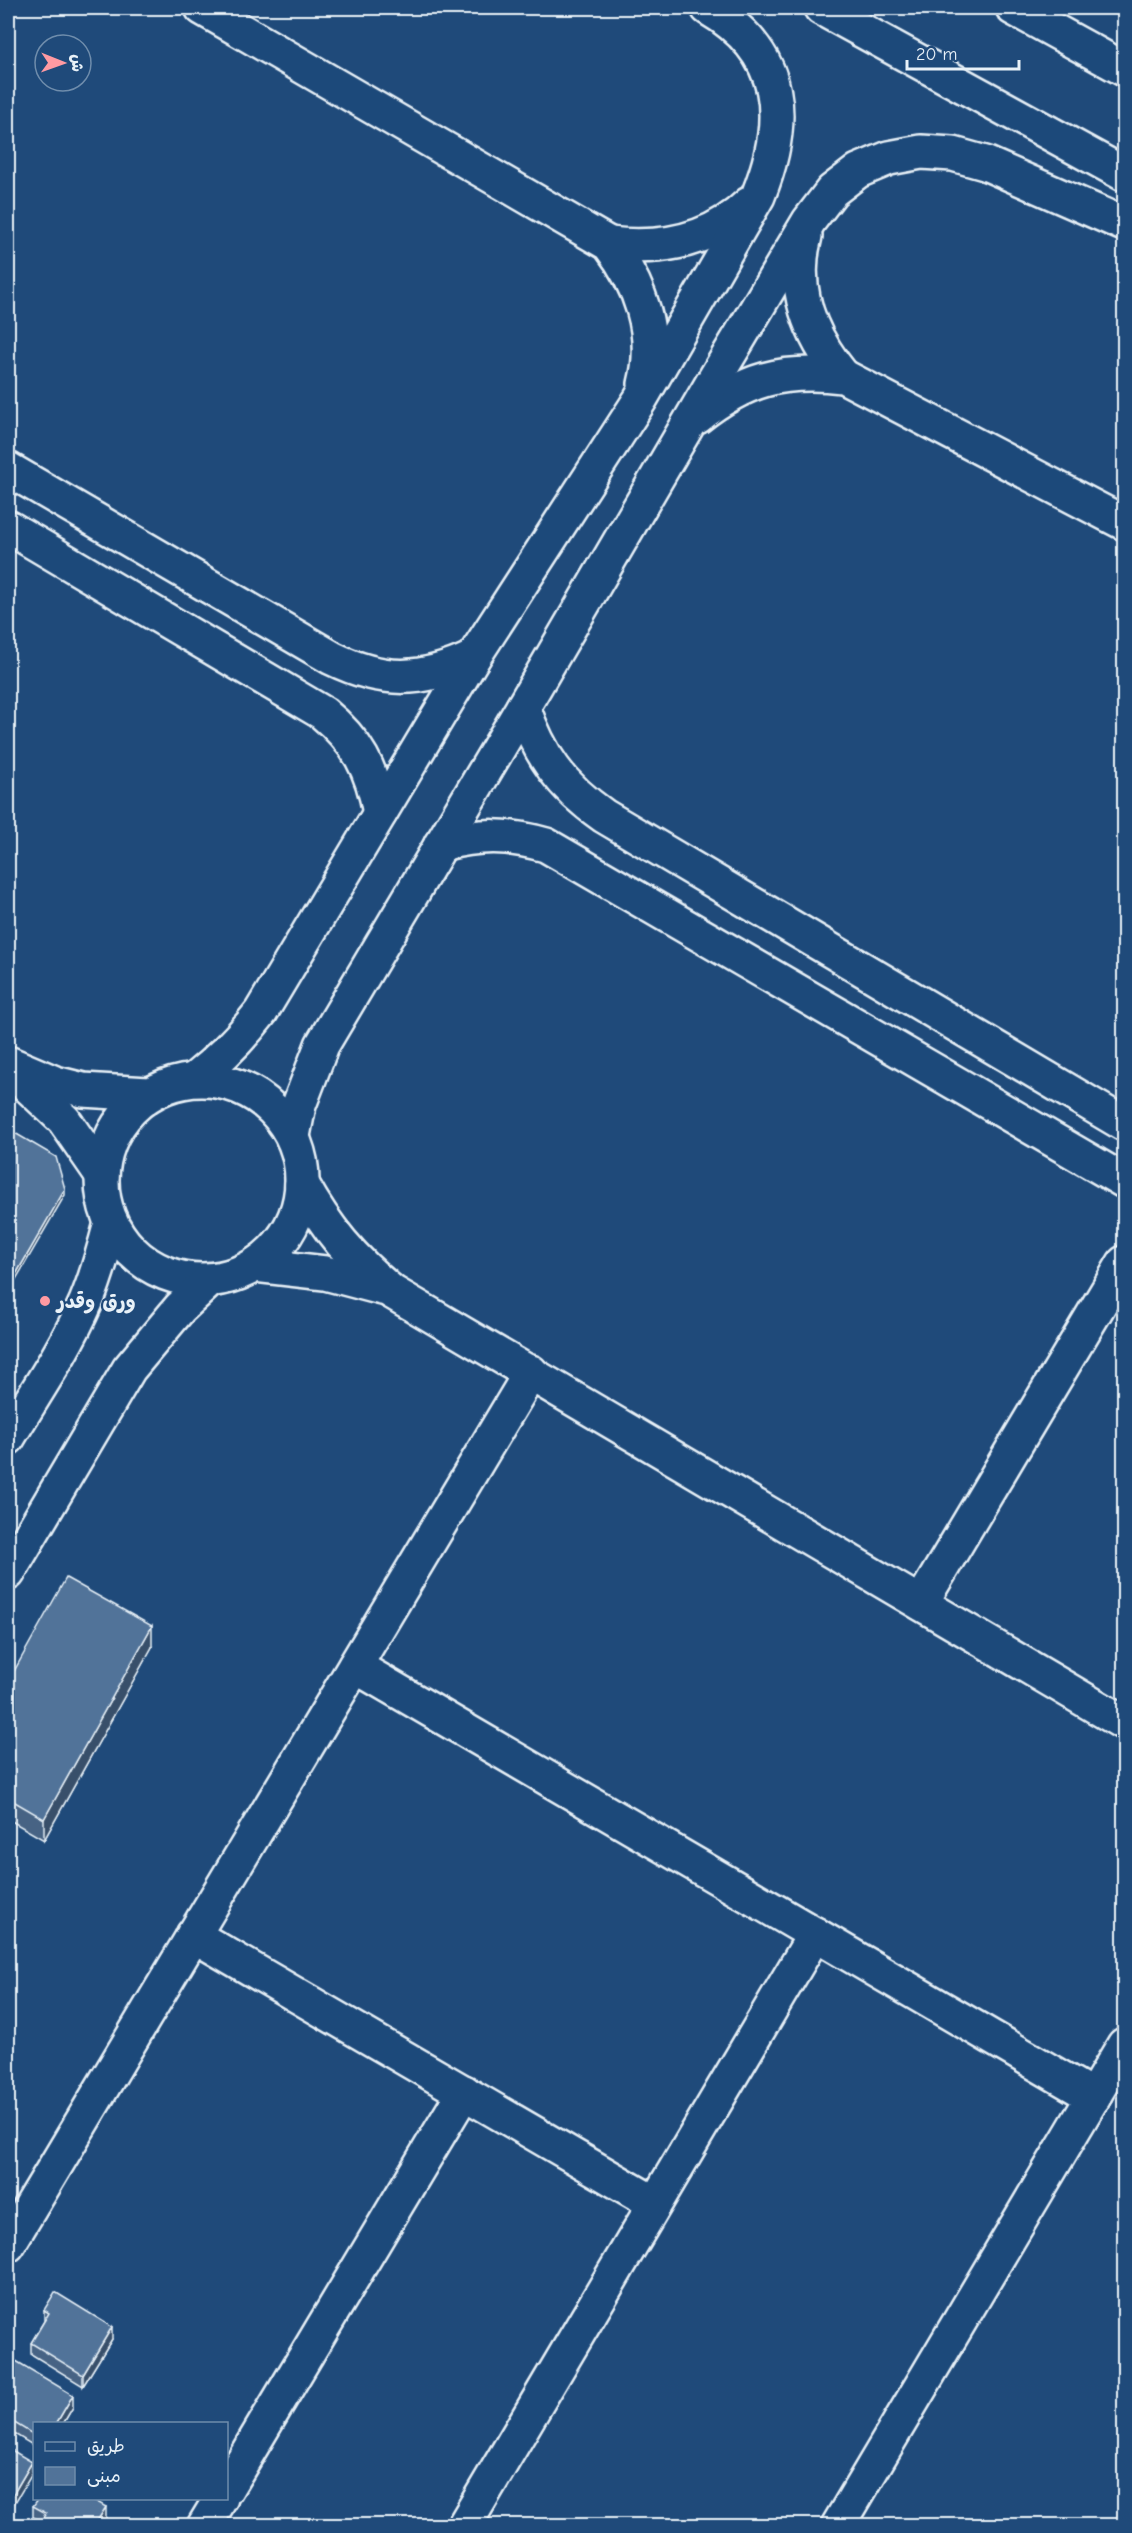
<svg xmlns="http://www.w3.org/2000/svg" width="1132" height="2533" viewBox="0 0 1132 2533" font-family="'Comic Neue','Playpen Sans Arabic',sans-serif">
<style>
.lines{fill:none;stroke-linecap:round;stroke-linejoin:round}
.minor-casing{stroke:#e8f1f8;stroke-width:38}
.motorway-casing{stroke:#e8f1f8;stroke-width:38}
.minor{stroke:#1f4a7a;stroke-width:33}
.motorway{stroke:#1f4a7a;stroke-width:33}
.wall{fill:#466384;stroke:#e8f1f8;stroke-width:1.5}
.shaded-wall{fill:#39506b;stroke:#e8f1f8;stroke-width:1.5}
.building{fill:#517399;stroke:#e8f1f8;stroke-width:1.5}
.poi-dot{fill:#ff9aa2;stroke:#1f4a7a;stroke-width:2}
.labels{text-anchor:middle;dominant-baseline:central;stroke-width:4.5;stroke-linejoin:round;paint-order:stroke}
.poi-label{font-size:20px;font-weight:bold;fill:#e8f1f8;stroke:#1f4a7a;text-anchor:start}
</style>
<rect width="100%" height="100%" fill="#1f4a7a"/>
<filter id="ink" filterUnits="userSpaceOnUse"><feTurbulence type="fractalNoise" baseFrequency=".0167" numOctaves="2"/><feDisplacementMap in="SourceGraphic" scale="12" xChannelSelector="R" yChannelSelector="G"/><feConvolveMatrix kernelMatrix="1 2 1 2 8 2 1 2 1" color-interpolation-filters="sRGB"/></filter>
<g filter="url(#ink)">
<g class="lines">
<defs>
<g id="minor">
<path d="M 202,8 L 609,244 C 640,284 658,333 645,384"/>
<path d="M 805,236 C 791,288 810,336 843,376"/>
<path d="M 609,244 C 661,250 711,241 749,204"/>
<path d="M 697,417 C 745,379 782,369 843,376 L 1124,523"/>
<path d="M 8,469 L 332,658 C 383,683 422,682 473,658"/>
<path d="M 8,527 L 323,713 C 358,742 372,769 380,813"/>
<path d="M 523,707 C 540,756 561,786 604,816 L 1124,1124"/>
<path d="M 441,844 C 481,834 507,834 546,845 L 1124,1181"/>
<path d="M 8,1063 L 55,1083 L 83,1090 L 148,1094"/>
<path d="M 16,1075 L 64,1120 L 102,1175"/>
<path d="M 195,1079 C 220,1059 241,1038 261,1012 L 473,658 L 640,400 L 758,196 C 789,119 785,53 708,8"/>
<circle cx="202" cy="1180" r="100"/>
<path d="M 293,1136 L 299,1105 L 322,1045 L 523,707 L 714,380 L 809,221 L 832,191 L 858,171 L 889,158 L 921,152 L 953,154 L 985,163 L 1124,224"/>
<path d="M 302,1184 C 327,1229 352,1259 392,1292 L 1124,1723"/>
<path d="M 255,1265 L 325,1273 L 382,1288"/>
<path d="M 8,1438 C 35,1393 65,1350 86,1302 C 97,1276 104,1250 111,1223"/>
<path d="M 8,1573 L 129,1369 L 180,1308 L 210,1280"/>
<path d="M 921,1603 L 1124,1263"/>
<path d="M 355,1666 L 1094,2097"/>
<path d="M 193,1935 L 654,2203"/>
<path d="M 8,2245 L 531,1372"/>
<path d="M 226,2489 L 464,2092"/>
<path d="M 204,2526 L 221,2498"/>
<path d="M 464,2526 L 815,1934"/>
<path d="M 838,2526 L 1124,2045"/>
</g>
<g id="motorway">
<path d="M 821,8 L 1124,174"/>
<path d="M 1013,8 L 1124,69"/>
</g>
</defs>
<use href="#minor" class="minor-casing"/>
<use href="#motorway" class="motorway-casing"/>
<use href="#minor" class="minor"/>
<use href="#motorway" class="motorway"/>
</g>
<g class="wall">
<path d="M 152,1647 L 44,1840 L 8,1819 L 8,1682 Z"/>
<path d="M 44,2310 L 112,2339 L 83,2386 L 31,2354 L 31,2343 L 44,2321 Z"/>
<path d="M 8,2364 L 73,2407 L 63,2424 L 34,2424 L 34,2446 L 8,2430 Z"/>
<path d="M 33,2506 L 106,2518 L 102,2526 L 38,2526 L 41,2521 L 33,2517 Z"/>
</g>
<g class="shaded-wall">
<path d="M 65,1189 L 65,1195 L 8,1293 L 8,1288 Z"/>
<path d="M 152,1626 L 152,1647 L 44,1840 L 44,1819 Z"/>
<path d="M 112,2327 L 112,2339 L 83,2386 L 83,2375 Z"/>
<path d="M 73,2395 L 73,2407 L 63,2424 L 56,2424 Z"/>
<path d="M 32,2462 L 32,2474 L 8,2514 L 8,2503 Z"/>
<path d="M 106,2507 L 106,2518 L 102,2526 L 94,2526 Z"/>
</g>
<g class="building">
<path d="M 8,1129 L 56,1157 L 65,1189 L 8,1288 Z"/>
<path d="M 66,1578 L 152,1626 L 44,1819 L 8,1798 L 8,1682 Z"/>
<path d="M 55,2292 L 112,2327 L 83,2375 L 31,2343 L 49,2313 L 44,2310 Z"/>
<path d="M 11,2358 L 73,2395 L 56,2424 L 34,2424 L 34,2435 L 8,2419 L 8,2364 Z"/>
<path d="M 8,2448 L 32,2462 L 8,2503 Z"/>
<path d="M 38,2499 L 92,2499 L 106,2507 L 94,2526 L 38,2526 L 46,2513 L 33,2506 Z"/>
</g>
</g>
<circle class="poi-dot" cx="45" cy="1301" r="6"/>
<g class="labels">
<g class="poi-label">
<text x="57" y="1301">ورق وقدر</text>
</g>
</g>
<rect width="1132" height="2533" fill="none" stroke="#1f4a7a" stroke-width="30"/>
<rect x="15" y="15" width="1102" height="2503" fill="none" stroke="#e8f1f8" stroke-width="2" filter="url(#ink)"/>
<rect x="33" y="2422" width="195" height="78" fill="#1f4a7a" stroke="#6f8dac" stroke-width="1.5"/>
<rect x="45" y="2442" width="30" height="9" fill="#1f4a7a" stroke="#6f8dac" stroke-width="1.5"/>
<text x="87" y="2452" font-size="18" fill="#e8f1f8">طريق</text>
<rect x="45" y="2467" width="30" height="18" fill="#517399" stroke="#6f8dac" stroke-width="1.5"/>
<text x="87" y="2482" font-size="18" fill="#e8f1f8">مبنى</text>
<g transform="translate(63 63) rotate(91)"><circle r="28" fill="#1f4a7a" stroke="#6f8dac" stroke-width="1.5"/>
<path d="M0-4.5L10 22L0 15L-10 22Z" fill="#ff9aa2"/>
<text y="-9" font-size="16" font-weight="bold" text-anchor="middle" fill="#e8f1f8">ش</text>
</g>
<path d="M907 60v9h112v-9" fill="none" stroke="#e8f1f8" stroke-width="3"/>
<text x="916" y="60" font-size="18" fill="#e8f1f8" stroke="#1f4a7a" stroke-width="4.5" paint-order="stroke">20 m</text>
</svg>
